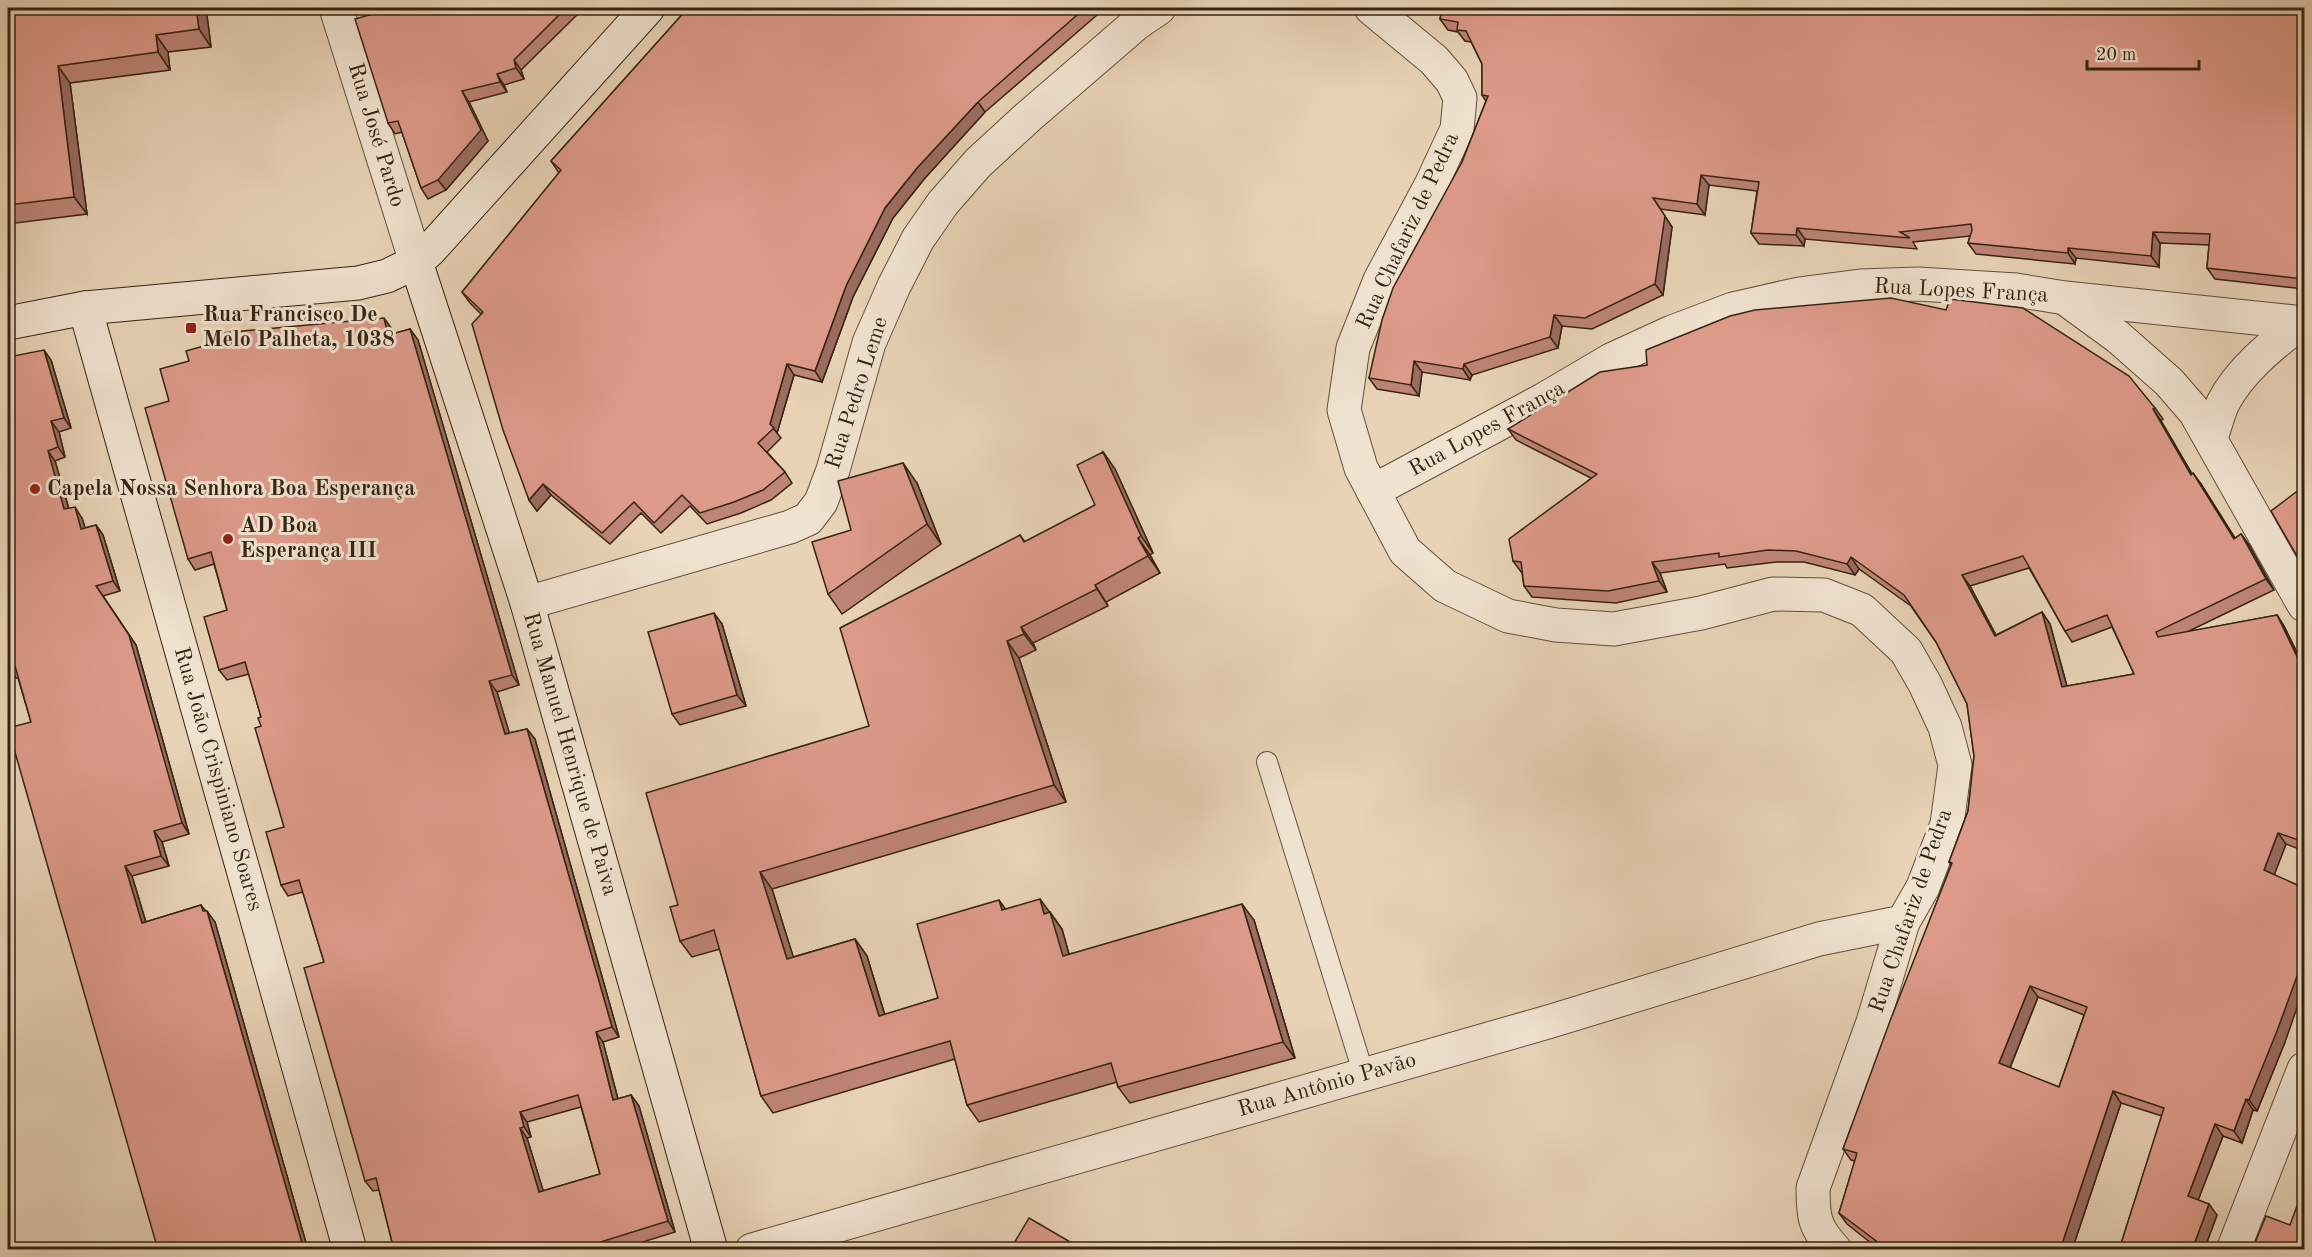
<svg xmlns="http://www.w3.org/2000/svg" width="2312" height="1257" viewBox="0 0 2312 1257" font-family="'Old Standard TT',serif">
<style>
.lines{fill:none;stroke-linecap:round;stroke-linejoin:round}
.lane-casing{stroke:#61503a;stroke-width:22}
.street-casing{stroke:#61503a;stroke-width:35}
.secondary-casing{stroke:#342411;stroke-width:35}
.lane{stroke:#f0e2d0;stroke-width:20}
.street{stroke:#f0e2d0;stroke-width:33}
.secondary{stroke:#f0e2d0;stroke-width:33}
.wall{fill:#be8476;stroke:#342411;stroke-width:1.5;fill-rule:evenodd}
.shaded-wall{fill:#9b6c60;stroke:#342411;stroke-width:1.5}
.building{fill:#dd9a89;stroke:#342411;stroke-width:1.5;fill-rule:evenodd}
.poi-dot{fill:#8f2418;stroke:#f0e2d0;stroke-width:2}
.labels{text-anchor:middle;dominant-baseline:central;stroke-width:6;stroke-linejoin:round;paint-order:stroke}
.street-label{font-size:22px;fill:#342411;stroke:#f0e2d0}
.poi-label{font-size:22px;font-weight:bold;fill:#342411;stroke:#f0e2d0;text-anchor:start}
</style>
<rect width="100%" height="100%" fill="#e8d3b6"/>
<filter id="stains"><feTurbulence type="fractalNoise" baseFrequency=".00333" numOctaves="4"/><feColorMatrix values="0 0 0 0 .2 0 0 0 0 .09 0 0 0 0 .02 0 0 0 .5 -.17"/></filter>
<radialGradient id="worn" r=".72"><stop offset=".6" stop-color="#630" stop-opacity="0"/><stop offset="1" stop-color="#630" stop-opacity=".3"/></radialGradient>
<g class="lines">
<defs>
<path id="lane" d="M 1267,762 L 1364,1075"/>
<g id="street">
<path d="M 336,8 L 416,262"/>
<path d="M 1371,8 L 1434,60 L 1452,81 L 1460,98 L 1457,129 L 1431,185 L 1380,280 L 1353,348 L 1344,410 L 1361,468 L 1405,551 L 1445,586 L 1508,616 L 1556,625 L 1614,629 L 1701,613 L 1773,594 L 1824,595 L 1862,610 L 1906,651 L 1925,684 L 1945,727 L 1955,765 L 1947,824 L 1923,887 L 1903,922 L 1873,1022 L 1813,1188 C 1813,1217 1814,1227 1835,1250"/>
<path d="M 2066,299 L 2118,337 L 2169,382 L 2195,412 L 2304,605"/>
<path d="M 2211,438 C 2215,427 2218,414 2223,403 C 2240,370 2272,345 2300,323"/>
<path d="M 1373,491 L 1543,400 L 1611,360 L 1672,332 L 1733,309 L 1799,294 L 1860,286 L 1918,284 L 2016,290 L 2065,298 L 2304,323"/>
<path d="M 527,603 L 790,527 L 808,519 L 821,502 L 833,470 L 869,343 L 894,286 L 918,239 L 943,203 L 978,163 L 1028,117 L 1137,23 L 1159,8"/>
<path d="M 752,1250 L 1548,1022 L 1819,939 L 1903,922"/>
<path d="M 2233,1250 L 2304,1069"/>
</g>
<g id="secondary">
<path d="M 416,262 L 527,603 L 711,1250"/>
<path d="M 85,308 L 350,1250"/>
<path d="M 8,323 L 85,308 L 358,283 L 387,276 L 416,262 L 429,251 L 648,8"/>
</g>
</defs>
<use href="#lane" class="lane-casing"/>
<use href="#street" class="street-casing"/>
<use href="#secondary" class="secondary-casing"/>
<use href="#lane" class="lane"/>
<use href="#street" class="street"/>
<use href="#secondary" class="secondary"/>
</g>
<g class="wall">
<path d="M 8,8 L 206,8 L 211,47 L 168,52 L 170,70 L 70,83 L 87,214 L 8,224 Z"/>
<path d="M 393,8 L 584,8 L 521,70 L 524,79 L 504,85 L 507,92 L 469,102 L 488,141 L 446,190 L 428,199 L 421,188 L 402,132 L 395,134 L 388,123 Z"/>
<path d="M 688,8 L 1105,8 L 985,112 L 925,178 L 893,218 L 853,297 L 822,382 L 794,375 L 777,433 L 781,438 L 767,452 L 785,472 L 792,483 L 771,500 L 741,513 L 707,524 L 690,506 L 661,533 L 641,513 L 610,544 L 551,495 L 537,511 L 529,500 L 481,314 L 470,303 L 462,292 L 559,173 L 551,161 Z"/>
<path d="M 1423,8 L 2304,8 L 2304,289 L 2215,279 L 2207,268 L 2209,245 L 2160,243 L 2159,267 L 2076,258 L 2075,264 L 1976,254 L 1968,243 L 1970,236 L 1913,242 L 1917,249 L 1805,239 L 1804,246 L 1759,244 L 1751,233 L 1757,191 L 1709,185 L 1705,215 L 1660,209 L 1672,227 L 1663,295 L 1592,329 L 1562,326 L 1558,348 L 1472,375 L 1470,380 L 1422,372 L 1419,396 L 1377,389 L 1369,378 L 1462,162 L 1486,101 L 1482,95 L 1482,64 L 1471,42 L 1465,41 L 1458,32 L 1448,30 L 1440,19 L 1442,11 Z"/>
<path d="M 392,329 L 393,334 L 410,329 L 418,340 L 519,685 L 497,692 L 509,733 L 527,729 L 535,739 L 619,1037 L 603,1042 L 618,1099 L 631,1095 L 639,1106 L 675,1232 L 617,1250 L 394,1250 L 379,1190 L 373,1191 L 365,1181 L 324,962 L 303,892 L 288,896 L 281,885 L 284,827 L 261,726 L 261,717 L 249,674 L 227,680 L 219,670 L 227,610 L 214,564 L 195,570 L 188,559 L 169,401 L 189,361 ZM 581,1107 L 600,1174 L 543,1191 L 527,1138 L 531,1137 L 527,1122 Z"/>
<path d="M 51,360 L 71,428 L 59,432 L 65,457 L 55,461 L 69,509 L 82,518 L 85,528 L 96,525 L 103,535 L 120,591 L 103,596 L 136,645 L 189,834 L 162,842 L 169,866 L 132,876 L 146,922 L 201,905 L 215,922 L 308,1250 L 158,1250 L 31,722 L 18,678 L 16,678 L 9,668 Z"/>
<path d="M 2155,408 L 2163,419 L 2161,421 L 2192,474 L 2201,484 L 2235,538 L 2241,534 L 2249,545 L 2274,590 L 2187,632 L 2277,615 L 2284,626 L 2304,667 L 2304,851 L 2286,844 L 2274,874 L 2285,1042 L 2257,1111 L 2253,1110 L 2242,1143 L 2223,1136 L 2198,1200 L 2217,1215 L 2204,1250 L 2119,1250 L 2162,1116 L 2121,1103 L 2072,1250 L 1880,1250 L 1847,1224 L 1839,1213 L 1855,1161 L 1851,1160 L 1843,1149 L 1951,865 L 1949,862 L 1968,811 L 1974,756 L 1967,704 L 1936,642 L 1911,606 L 1859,569 L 1855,575 L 1804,562 L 1776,562 L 1727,568 L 1725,564 L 1660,573 L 1667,592 L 1616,603 L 1532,597 L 1524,586 L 1522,573 L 1513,561 L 1591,478 L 1516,440 L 1508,429 ZM 2029,568 L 2065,631 L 2072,642 L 2112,627 L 2134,674 L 2067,686 L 2050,624 L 2042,612 L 1996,635 L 1970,586 ZM 2038,997 L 2084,1015 L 2059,1087 L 2010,1068 Z"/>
<path d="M 1103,452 L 1115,469 L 1153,553 L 1150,555 L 1160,573 L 1106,602 L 1108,606 L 1033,643 L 1036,650 L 1019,658 L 1066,802 L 772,889 L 793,957 L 855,939 L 867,956 L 885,1015 L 938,998 L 1005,909 L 1050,912 L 1062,929 L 1069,954 L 1254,920 L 1295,1058 L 1130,1103 L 1118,1087 L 1117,1082 L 979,1122 L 967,1105 L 955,1059 L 773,1113 L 761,1096 L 720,949 L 692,957 L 680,941 L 678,905 L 869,726 L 1020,535 L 1025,542 L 1095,505 Z"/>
<path d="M 917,483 L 941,544 L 842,614 L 828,594 L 851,530 Z"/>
<path d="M 2304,486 L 2304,569 L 2301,563 Z"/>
<path d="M 722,624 L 746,706 L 680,725 L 672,714 Z"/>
<path d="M 2304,1122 L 2304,1148 L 2298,1138 Z"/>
</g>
<g class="shaded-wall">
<path d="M 196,8 L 206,8 L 211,47 L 199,29 Z"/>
<path d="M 156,35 L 168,52 L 170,70 L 158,52 Z"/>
<path d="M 514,60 L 521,70 L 524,79 L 516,68 Z"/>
<path d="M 58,66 L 70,83 L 87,214 L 74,197 Z"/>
<path d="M 497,74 L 504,85 L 507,92 L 500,82 Z"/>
<path d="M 462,91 L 469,102 L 488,141 L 446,190 L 438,180 Z"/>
<path d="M 978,102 L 985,112 L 925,178 L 893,218 L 853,297 L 822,382 L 815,371 L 846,286 L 885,208 L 917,168 Z"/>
<path d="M 1701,175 L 1709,185 L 1705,215 L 1697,204 Z"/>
<path d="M 1653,198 L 1672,227 L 1663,295 L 1655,284 Z"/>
<path d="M 1797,228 L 1805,239 L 1804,246 L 1796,235 Z"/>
<path d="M 2153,232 L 2160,243 L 2159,267 L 2151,256 Z"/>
<path d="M 2068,248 L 2076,258 L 2075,264 L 2068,253 Z"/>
<path d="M 1554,315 L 1562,326 L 1558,348 L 1550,337 Z"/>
<path d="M 384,318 L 392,329 L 396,346 L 388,335 Z"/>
<path d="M 410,329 L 418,340 L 519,685 L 512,675 Z"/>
<path d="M 44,350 L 51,360 L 71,428 L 64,418 Z"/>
<path d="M 1414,361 L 1422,372 L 1419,396 L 1411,385 Z"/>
<path d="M 787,364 L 794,375 L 777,433 L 770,424 Z"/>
<path d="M 1464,364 L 1472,375 L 1470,380 L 1463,369 Z"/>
<path d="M 2153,409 L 2161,421 L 2199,486 L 2191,475 Z"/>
<path d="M 51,421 L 59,432 L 65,457 L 58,447 Z"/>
<path d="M 48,451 L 55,461 L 72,520 L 64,509 Z"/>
<path d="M 1103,452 L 1115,469 L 1153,553 L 1141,536 Z"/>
<path d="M 903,463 L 917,483 L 941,544 L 927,524 Z"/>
<path d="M 2193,473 L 2201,484 L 2242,550 L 2234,539 Z"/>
<path d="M 543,484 L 551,495 L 537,511 L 529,500 Z"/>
<path d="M 75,507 L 82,518 L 89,540 L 81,529 Z"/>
<path d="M 96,525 L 103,535 L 120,591 L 113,581 Z"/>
<path d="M 2241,534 L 2249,545 L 2274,590 L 2266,579 Z"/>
<path d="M 1138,538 L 1150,555 L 1160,573 L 1148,556 Z"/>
<path d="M 1851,557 L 1859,569 L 1855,575 L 1847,564 Z"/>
<path d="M 1652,562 L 1660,573 L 1667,592 L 1659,581 Z"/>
<path d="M 1962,575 L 1970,586 L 2002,647 L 1995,636 Z"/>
<path d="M 1095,585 L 1106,602 L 1108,606 L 1097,589 Z"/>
<path d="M 96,586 L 136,645 L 189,834 L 182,823 Z"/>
<path d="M 2042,612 L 2050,624 L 2070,698 L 2062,687 Z"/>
<path d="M 714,613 L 722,624 L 746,706 L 737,695 Z"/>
<path d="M 2277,615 L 2284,626 L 2304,667 L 2304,671 Z"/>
<path d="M 1021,627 L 1033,643 L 1036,650 L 1024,634 Z"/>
<path d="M 1007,641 L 1019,658 L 1066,802 L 1054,785 Z"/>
<path d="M 489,681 L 497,692 L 513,745 L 505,734 Z"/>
<path d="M 527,729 L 535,739 L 619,1037 L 612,1027 Z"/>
<path d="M 154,831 L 162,842 L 169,866 L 161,856 Z"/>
<path d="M 2278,833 L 2286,844 L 2272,881 L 2264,870 Z"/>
<path d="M 125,866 L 132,876 L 149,933 L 142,923 Z"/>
<path d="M 760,872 L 772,889 L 799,975 L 787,959 Z"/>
<path d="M 1040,899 L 1062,929 L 1074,973 L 1063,956 L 1044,914 Z"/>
<path d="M 999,900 L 1011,917 L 1002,910 Z"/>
<path d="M 1242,904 L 1254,920 L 1295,1058 L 1283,1042 Z"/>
<path d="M 207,911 L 215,922 L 308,1250 L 304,1250 Z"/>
<path d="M 855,939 L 867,956 L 890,1033 L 879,1016 Z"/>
<path d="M 2304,948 L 2304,988 L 2285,1042 L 2257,1111 L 2249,1100 Z"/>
<path d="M 2030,986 L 2038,997 L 2007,1075 L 1999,1063 Z"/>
<path d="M 596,1032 L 603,1042 L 621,1111 L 613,1100 Z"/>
<path d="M 2113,1091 L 2121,1103 L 2072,1250 L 2060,1250 Z"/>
<path d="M 631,1095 L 639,1106 L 675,1232 L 668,1221 Z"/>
<path d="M 2246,1099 L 2253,1110 L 2242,1143 L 2234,1131 Z"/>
<path d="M 520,1112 L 527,1122 L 531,1137 L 524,1127 Z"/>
<path d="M 2215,1124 L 2223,1136 L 2195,1208 L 2188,1196 Z"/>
<path d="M 520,1128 L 527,1138 L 547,1203 L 539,1192 Z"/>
<path d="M 2209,1204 L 2217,1215 L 2204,1250 L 2192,1250 Z"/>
</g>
<g class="building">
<path d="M 8,8 L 196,8 L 199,29 L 156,35 L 158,52 L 58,66 L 74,197 L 8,205 Z"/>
<path d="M 393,8 L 566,8 L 514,60 L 516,68 L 497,74 L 500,82 L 462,91 L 481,130 L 438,180 L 421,188 L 398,121 L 388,123 L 355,19 Z"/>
<path d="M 688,8 L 1085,8 L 978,102 L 917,168 L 885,208 L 846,286 L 815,371 L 787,364 L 770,424 L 774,428 L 758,443 L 785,472 L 763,490 L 734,502 L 700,513 L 682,495 L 654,523 L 634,502 L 602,533 L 543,484 L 529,500 L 503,430 L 472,324 L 483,312 L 462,292 L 561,170 L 551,161 Z"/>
<path d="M 1442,8 L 2304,8 L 2304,279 L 2207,268 L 2210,234 L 2153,232 L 2151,256 L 2068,248 L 2068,253 L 1968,243 L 1972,230 L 1971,224 L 1900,232 L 1910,238 L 1797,228 L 1796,235 L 1751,233 L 1759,182 L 1701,175 L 1697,204 L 1653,198 L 1665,216 L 1655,284 L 1585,318 L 1554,315 L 1550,337 L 1464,364 L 1463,369 L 1414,361 L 1411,385 L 1369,378 L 1382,320 L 1393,288 L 1462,162 L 1488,96 L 1482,95 L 1482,64 L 1466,31 L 1457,30 L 1458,22 L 1440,19 Z"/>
<path d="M 1891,298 L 1946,310 L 1950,299 L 2023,308 L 2129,376 L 2155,408 L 2153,409 L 2191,475 L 2193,473 L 2234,539 L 2241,534 L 2266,579 L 2156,632 L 2158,637 L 2277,615 L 2304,671 L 2304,842 L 2278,833 L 2264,870 L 2304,888 L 2304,948 L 2300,968 L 2277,1031 L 2249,1100 L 2246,1099 L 2234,1131 L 2215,1124 L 2188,1196 L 2209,1204 L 2192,1250 L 2119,1250 L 2164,1108 L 2113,1091 L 2060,1250 L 1899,1250 L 1879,1243 L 1839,1213 L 1857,1153 L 1843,1149 L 1890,1021 L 1952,863 L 1949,862 L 1968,811 L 1974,756 L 1967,704 L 1936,642 L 1904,595 L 1851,557 L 1847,564 L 1796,551 L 1768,550 L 1719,557 L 1719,553 L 1652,562 L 1659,581 L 1608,591 L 1524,586 L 1521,562 L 1513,561 L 1509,539 L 1597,474 L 1508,429 L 1600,372 L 1647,365 L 1646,350 L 1730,316 L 1755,310 ZM 2023,556 L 2065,631 L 2107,615 L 2134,674 L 2062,687 L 2042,612 L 1995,636 L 1962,575 ZM 2030,986 L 2087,1007 L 2059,1087 L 1999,1063 Z"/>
<path d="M 384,318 L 388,335 L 410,329 L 512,675 L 489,681 L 505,734 L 527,729 L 612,1027 L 596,1032 L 613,1100 L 631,1095 L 668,1221 L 575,1250 L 502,1250 L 500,1243 L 476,1250 L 394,1250 L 376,1178 L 365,1181 L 304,968 L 324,962 L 299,880 L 281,885 L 266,832 L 284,827 L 255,728 L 261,726 L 258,718 L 261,717 L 245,662 L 219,670 L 204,617 L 227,610 L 211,552 L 188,559 L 145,408 L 169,401 L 160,369 L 189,361 L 186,351 L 214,343 L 211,334 ZM 578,1095 L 600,1174 L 539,1192 L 520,1128 L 524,1127 L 520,1112 Z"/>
<path d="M 44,350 L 64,418 L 51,421 L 58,447 L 48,451 L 64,509 L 75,507 L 81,529 L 96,525 L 113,581 L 96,586 L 129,635 L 182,823 L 154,831 L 161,856 L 125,866 L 142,923 L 201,905 L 203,911 L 207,911 L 304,1250 L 158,1250 L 8,728 L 31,722 L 15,666 L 9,668 L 8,663 L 8,357 Z"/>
<path d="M 1103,452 L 1141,536 L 1138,538 L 1148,556 L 1095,585 L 1097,589 L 1021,627 L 1024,634 L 1007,641 L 1054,785 L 760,872 L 787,959 L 855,939 L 879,1016 L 938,998 L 917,924 L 999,900 L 1002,910 L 1040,899 L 1044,914 L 1050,912 L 1063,956 L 1242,904 L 1283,1042 L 1118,1087 L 1111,1063 L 967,1105 L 950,1041 L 761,1096 L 714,930 L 680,941 L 670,907 L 678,905 L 646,793 L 869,726 L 840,628 L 1020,535 L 1024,542 L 1095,505 L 1077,465 Z"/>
<path d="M 903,463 L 927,524 L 828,594 L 812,542 L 851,530 L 838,481 Z"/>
<path d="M 2304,486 L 2304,561 L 2301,563 L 2271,511 Z"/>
<path d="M 714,613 L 737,695 L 672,714 L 648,632 Z"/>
<path d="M 2304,1122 L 2304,1141 L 2298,1138 Z"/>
<path d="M 2304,1187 L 2304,1250 L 2252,1250 L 2266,1216 L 2290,1225 Z"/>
<path d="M 1029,1218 L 1084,1250 L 1010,1250 Z"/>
</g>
<g class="poi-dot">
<rect x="185" y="322" width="12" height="12" rx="3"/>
<circle cx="35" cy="489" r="6"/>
<circle cx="228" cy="539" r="6"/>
</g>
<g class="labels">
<g class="street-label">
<text transform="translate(376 135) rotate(73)">Rua José Pardo</text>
<text transform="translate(1408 231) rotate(-65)">Rua Chafariz de Pedra</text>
<text transform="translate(1961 291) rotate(3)">Rua Lopes França</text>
<text transform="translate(857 393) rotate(-72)">Rua Pedro Leme</text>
<text transform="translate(1487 429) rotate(-29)">Rua Lopes França</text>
<text transform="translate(570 754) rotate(74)">Rua Manuel Henrique de Paiva</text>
<text transform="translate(218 779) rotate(74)">Rua João Crispiniano Soares</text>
<text transform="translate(1911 911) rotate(-71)">Rua Chafariz de Pedra</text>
<text transform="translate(1327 1085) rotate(-16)">Rua Antônio Pavão</text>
</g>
<g class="poi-label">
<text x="203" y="315">Rua Francisco De<tspan x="203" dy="25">Melo Palheta, 1038</tspan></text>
<text x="47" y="489">Capela Nossa Senhora Boa Esperança</text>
<text x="240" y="526">AD Boa<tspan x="240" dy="25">Esperança III</tspan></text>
</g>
</g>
<rect width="2312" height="1257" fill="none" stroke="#e8d3b6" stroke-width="30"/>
<rect x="9" y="9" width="2294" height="1239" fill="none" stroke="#342411" stroke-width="3"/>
<rect x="15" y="15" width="2282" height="1227" fill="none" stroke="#342411" stroke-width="1.5"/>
<path d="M2087 60v9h112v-9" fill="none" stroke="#342411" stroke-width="3"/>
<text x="2096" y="60" font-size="18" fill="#342411" stroke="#f0e2d0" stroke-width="4.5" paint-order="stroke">20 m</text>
<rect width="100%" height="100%" filter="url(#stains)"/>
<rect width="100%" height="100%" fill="url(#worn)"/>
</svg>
